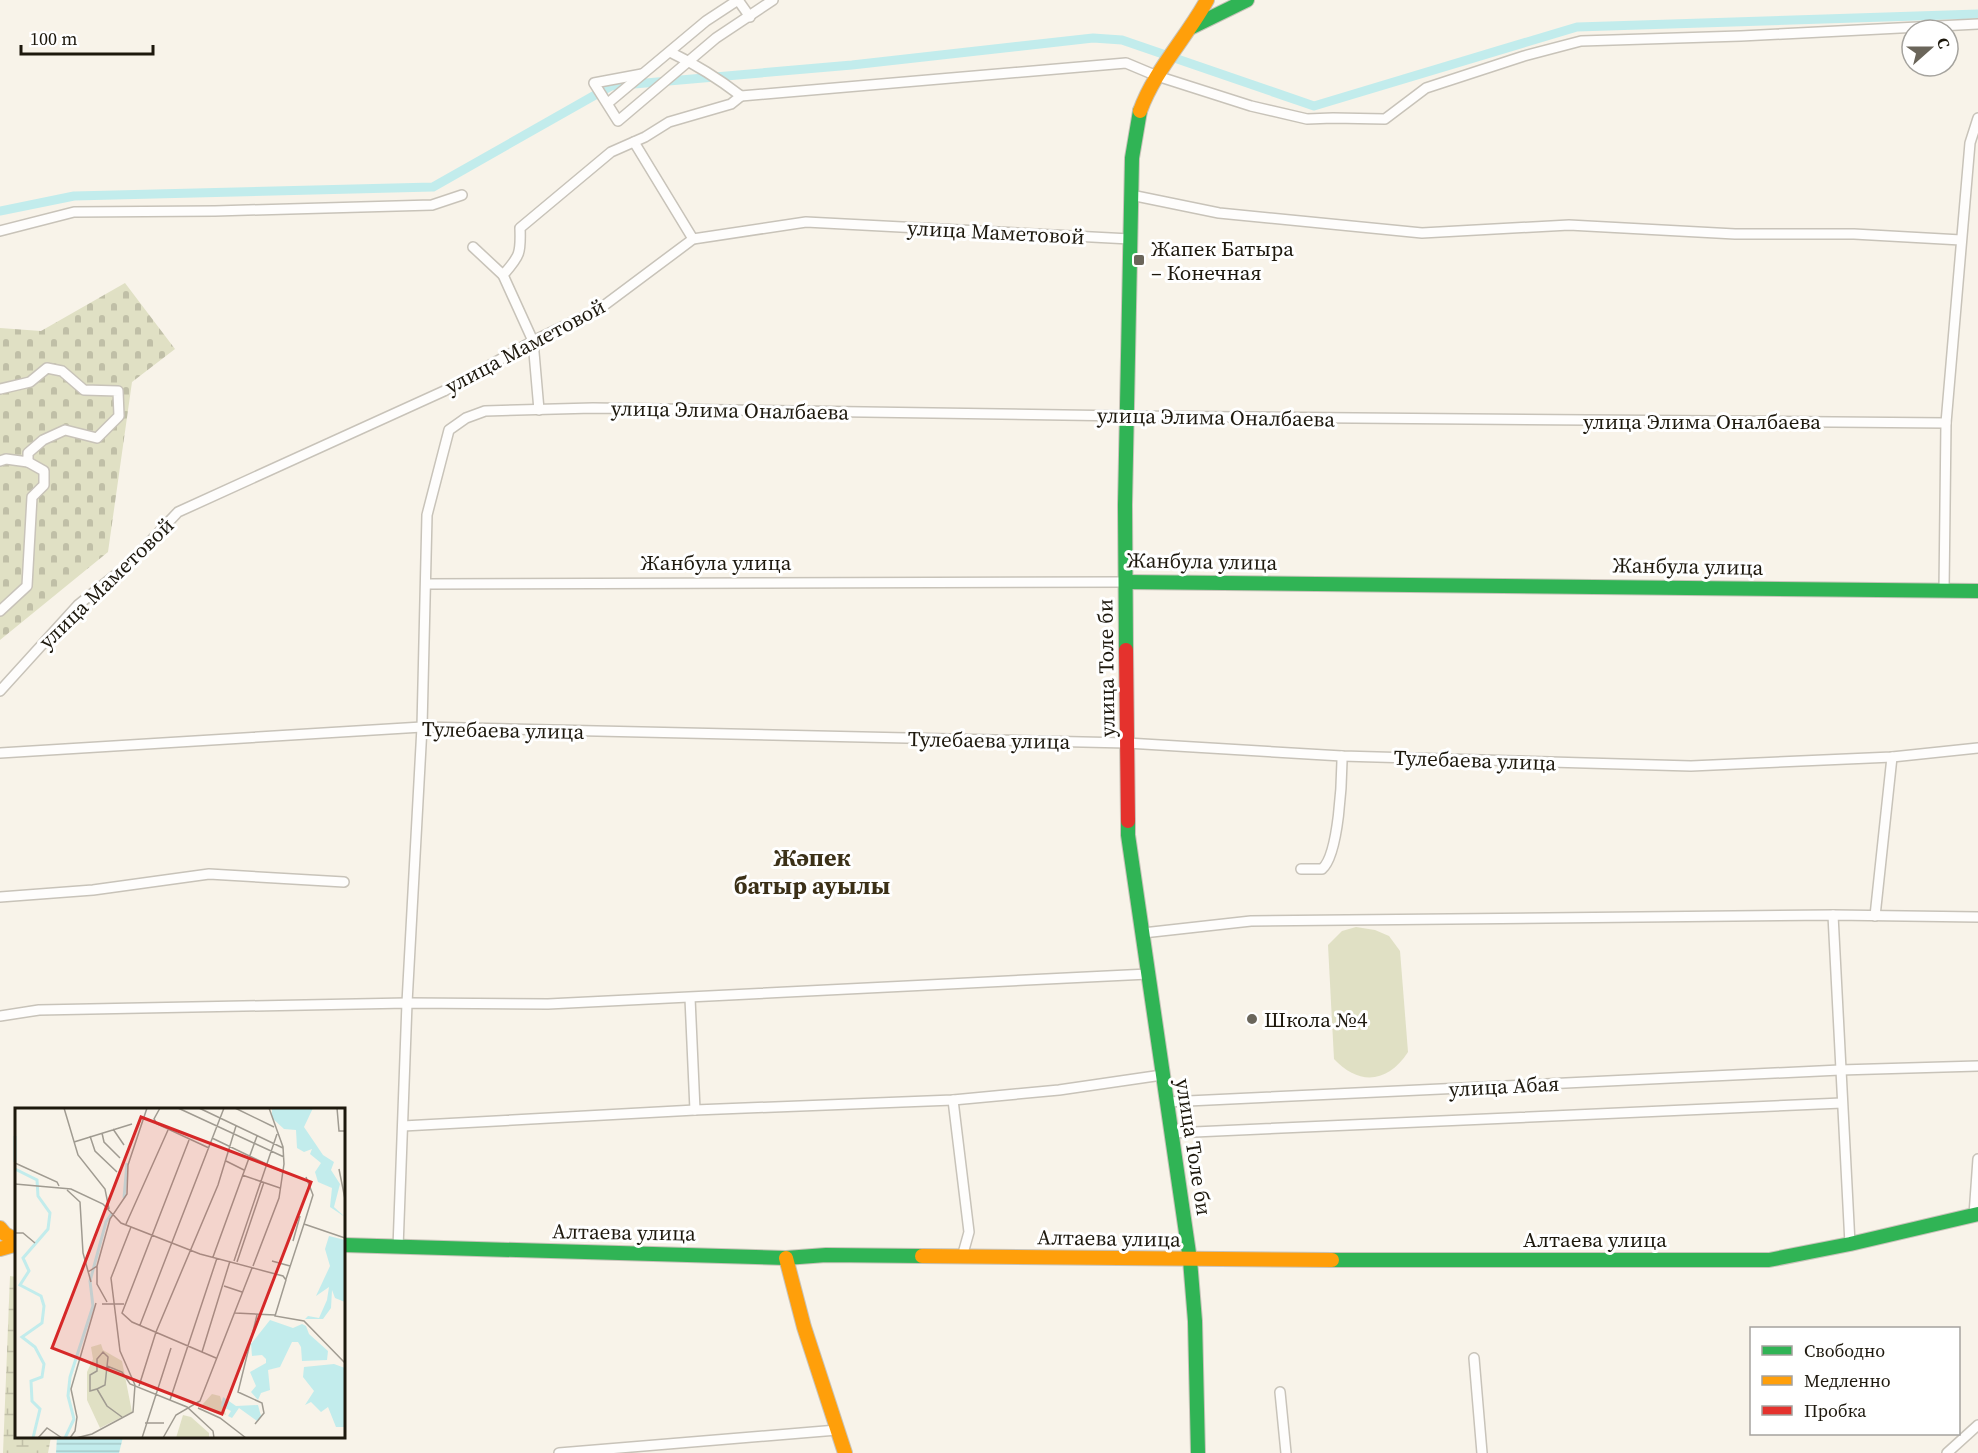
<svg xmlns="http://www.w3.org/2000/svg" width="1978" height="1453" viewBox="0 0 1978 1453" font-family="'Source Serif 4',serif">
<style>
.wetland{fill:url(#wetland-marsh)}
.cemetery{fill:url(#cemetery-stones)}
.green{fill:#e0e0c4}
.water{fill:url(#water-rules)}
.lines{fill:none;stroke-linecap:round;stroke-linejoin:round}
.canal{stroke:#c2ecec;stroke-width:9}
.street-casing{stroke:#c8c3b9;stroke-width:12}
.fast-casing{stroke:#c8c3b9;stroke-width:16}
.slow-casing{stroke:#c8c3b9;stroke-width:16}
.jam-casing{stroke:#c8c3b9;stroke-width:16}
.street{stroke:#fefdfc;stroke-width:9}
.fast{stroke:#30b455;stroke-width:14}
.slow{stroke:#ff9f0a;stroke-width:14}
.jam{stroke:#e5322d;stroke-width:14}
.poi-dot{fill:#6a655a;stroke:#fff;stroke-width:2}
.labels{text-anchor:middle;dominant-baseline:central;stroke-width:6;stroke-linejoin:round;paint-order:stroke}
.street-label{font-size:21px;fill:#1d180d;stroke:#fff}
.poi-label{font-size:21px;fill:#1d180d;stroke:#fff;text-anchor:start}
.quarter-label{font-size:24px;font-weight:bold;fill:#3b3017;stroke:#fff}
.inset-river{fill:none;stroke:#c2ecec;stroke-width:3}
.inset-road{fill:none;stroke:#a09b91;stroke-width:1.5}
.view{fill:#d62828;fill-opacity:0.15;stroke:#d62828;stroke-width:3}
.inset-edge{fill:none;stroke:#1d180d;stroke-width:3}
</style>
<defs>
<pattern id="wetland-marsh" width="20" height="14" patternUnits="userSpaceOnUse" patternTransform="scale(1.5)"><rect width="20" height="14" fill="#e0e0c4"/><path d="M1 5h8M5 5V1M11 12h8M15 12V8" fill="none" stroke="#c0bfa7"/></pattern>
<pattern id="cemetery-stones" width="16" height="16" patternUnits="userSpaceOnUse" patternTransform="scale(1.5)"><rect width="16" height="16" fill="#e0e0c4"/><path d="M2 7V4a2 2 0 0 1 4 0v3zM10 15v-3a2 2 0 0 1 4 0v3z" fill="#c0bfa7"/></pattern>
<pattern id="water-rules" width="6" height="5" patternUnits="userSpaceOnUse" patternTransform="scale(1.5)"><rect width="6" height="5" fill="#c2ecec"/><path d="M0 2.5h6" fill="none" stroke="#a6cac9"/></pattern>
</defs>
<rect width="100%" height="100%" fill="#f8f3e9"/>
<path class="wetland" d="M 10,1276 L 16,1277 L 16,1436 L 51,1437 L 48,1453 L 3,1453 Z"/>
<path class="cemetery" d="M 125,283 L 175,349 L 132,382 L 108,552 L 0,640 L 0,328 L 41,331 Z"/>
<path class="green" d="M 1356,927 L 1375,930 L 1389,936 L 1400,951 L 1408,1052 C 1388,1083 1359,1086 1334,1059 L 1328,945 L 1342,931 Z"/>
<path class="water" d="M 57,1437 L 57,1436 L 123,1437 L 119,1453 L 56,1453 Z"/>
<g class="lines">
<path class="canal" d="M 0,211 L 74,196 L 433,187 L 611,86 L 852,65 L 1093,38 L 1122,40 L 1314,106 L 1577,27 L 1978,14"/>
<defs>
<g id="street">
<path d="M 670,52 C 695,64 719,79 741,96 L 1126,63 L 1157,76 L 1251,106 L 1307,119 L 1333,118 L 1385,119 L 1426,88 L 1524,56 L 1581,41 L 1741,36 L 1978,24"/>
<path d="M 642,74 L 594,83 L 618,121 L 716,38 L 773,0"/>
<path d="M 608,103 L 706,21 L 738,0 L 750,17"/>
<path d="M 634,142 L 693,239"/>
<path d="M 1131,195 L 1219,213 L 1422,233 L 1569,225 L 1735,234 L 1854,234 L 1961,240"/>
<path d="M 0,231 L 74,212 L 215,211 L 432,205 L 462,195"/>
<path d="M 473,247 L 503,275 L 533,341 L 539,410"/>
<path d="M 503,275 C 520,256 521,253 520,228 L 611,152 L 645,137 L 669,122 L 731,104 L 741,96"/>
<path d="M 0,389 L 30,382 L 47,368 L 62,371 L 84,390 L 118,391 L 119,416 L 97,438 L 65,430 L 43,440 L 28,453 L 28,462 L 6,459 L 0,461"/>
<path d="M 426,584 L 1126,582"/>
<path d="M 1944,591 L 1946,423 L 1970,143 L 1978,118"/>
<path d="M 0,611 L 27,586 L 32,497 L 44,485 L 44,471 L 28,462"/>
<path d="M 0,691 L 78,605 L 128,565 L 178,512 L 444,391 L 533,341 L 598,310 L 693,239 L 806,222 L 1130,239"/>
<path d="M 0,753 L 422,727 L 1127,743 L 1342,756 L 1691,766 L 1892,757 L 1978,748"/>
<path d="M 1301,869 L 1322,869 C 1339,855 1342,779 1342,756"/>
<path d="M 0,897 L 93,890 L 209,874 L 344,882"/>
<path d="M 1833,915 L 1850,1244"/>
<path d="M 1875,916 L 1892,757"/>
<path d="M 1143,933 L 1251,921 L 1833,915 L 1978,917"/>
<path d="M 690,998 L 695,1110"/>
<path d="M 0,1016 L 39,1010 L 407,1003 L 548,1004 L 1148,974"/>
<path d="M 953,1100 L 969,1232 L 962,1257"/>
<path d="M 1167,1102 L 1840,1070 L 1978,1066"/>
<path d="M 403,1126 L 695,1110 L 953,1100 L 1059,1090 L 1162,1075"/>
<path d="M 1172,1133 L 1842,1103"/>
<path d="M 1974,1215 L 1978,1159"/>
<path d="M 398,1248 L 407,1003 L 422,727 L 427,515 L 449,430 L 466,418 L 485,411 L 593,408 L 1127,416 L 1946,423"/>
<path d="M 1474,1358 L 1482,1453"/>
<path d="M 1280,1392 L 1286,1453"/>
<path d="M 559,1453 L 837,1430"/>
<path d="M 1947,1453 L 1978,1425"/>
</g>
<g id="fast">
<path d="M 1192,27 L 1247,0"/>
<path d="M 1126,582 L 1978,591"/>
<path d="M 1126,650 L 1125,505 L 1132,158 L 1140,111"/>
<path d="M 1128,821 L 1128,835 L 1190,1260 L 1195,1321 L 1198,1453"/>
<path d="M 344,1245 L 786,1258 L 826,1255 L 922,1256"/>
<path d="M 1332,1260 L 1769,1260 L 1850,1244 L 1978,1214"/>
</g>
<g id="slow">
<path d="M 1140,111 C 1154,71 1187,37 1207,0"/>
<path d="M 0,1228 L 5,1234 L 16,1240"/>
<path d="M 0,1249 L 14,1245 L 16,1242"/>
<path d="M 922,1256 L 1332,1260"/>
<path d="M 786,1258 L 804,1327 L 845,1453"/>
</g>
<path id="jam" d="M 1126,650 L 1128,821"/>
</defs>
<use href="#street" class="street-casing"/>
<use href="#fast" class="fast-casing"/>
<use href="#slow" class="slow-casing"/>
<use href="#jam" class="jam-casing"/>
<use href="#street" class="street"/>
<use href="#fast" class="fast"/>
<use href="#slow" class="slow"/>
<use href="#jam" class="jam"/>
</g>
<g class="poi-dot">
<rect x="1133" y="254" width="12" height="12" rx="3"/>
<circle cx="1252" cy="1019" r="6"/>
</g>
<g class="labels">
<g class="street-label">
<text transform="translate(996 232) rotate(3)">улица Маметовой</text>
<text transform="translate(525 346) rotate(-28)">улица Маметовой</text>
<text transform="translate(730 410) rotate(1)">улица Элима Оналбаева</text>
<text transform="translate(1216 417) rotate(1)">улица Элима Оналбаева</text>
<text x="1702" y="421">улица Элима Оналбаева</text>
<text transform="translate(1202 561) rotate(1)">Жанбула улица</text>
<text x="716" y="562">Жанбула улица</text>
<text transform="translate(1688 566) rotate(1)">Жанбула улица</text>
<text transform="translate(106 583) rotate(-44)">улица Маметовой</text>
<text transform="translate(1106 668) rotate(-91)">улица Толе би</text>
<text transform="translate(503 730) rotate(1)">Тулебаева улица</text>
<text transform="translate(989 740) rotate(1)">Тулебаева улица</text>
<text transform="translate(1475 760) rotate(2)">Тулебаева улица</text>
<text transform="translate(1504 1086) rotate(-3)">улица Абая</text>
<text transform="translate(1194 1147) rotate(81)">улица Толе би</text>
<text transform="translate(624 1232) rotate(1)">Алтаева улица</text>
<text transform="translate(1109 1238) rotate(1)">Алтаева улица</text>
<text x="1595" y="1239">Алтаева улица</text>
</g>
<g class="poi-label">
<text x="1151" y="248">Жапек Батыра<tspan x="1151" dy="24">– Конечная</tspan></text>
<text x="1264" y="1019">Школа №4</text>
</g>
<g class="quarter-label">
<text x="812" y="857">Жәпек<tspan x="812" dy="28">батыр ауылы</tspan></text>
</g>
</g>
<g transform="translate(15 1108)">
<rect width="330" height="330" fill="#f8f3e9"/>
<path d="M 197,286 L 205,288 L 211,307 L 187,297 ZM 168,307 L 176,309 L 194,325 L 194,330 L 161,330 Z" fill="#e0e0c4"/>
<path d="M 86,236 L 88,242 L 107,253 L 117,304 L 85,320 L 72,292 L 72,264 L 78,251 L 76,239 Z" fill="#e0e0c4"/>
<path d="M 257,0 L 298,0 L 289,19 L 308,47 L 319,54 L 316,62 L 325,76 L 319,99 L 330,109 L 315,99 L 317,80 L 303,74 L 300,64 L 306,55 L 295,46 L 297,41 L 289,44 L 282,40 L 281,22 L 269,21 L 257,10 ZM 314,128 L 330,132 L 330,194 L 320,190 L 317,182 L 316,200 L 308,211 L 290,211 L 293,208 L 304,210 L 312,192 L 314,179 L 301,188 L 315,158 L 310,141 ZM 255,212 L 278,220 L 287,216 L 291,218 L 294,226 L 313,243 L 312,252 L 287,253 L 286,239 L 283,234 L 277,234 L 265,259 L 253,262 L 255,282 L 246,285 L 243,292 L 236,284 L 241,278 L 235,264 L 251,255 L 251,251 L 247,247 L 237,248 L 236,236 ZM 319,256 L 330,260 L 330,319 L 321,319 L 313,299 L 306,304 L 296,294 L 290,297 L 299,283 L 288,269 L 289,259 ZM 208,289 L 221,298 L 243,297 L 246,308 L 242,313 L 224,300 L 217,310 L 213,308 L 216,303 L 206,298 Z" fill="#c2ecec"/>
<path class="inset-river" d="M 0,28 L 0,54M 0,61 L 22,72 L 23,88 L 35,105 L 33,121 L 8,150 L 14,163 L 5,177 L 26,188 L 29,198 L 27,215 L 7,229 L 20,239 L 29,256 L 27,269 L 16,273 L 17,293 L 25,301 L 18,330M 109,90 L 112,55M 50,330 L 59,311 L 53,288 L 55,269 L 78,198 L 75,173 L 91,114 L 97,105"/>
<path class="inset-road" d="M 49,0 L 63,47 L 90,81 L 94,101M 145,0 L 139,11 L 142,16 L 194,40M 163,0 L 269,49M 184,0 L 268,40M 220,0 L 259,19M 322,0 L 324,23 L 330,23M 98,21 L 109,37M 87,25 L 89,34 L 105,50M 75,28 L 80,43 L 102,64M 197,30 L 268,64M 174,32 L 107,205 L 117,214 L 201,250M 59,34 L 117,16M 211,53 L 229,62M 0,55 L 42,74 L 44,78M 324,61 L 330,91M 227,67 L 265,80M 0,76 L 56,81 L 88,96 L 106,115 L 185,146 L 268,168 L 271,172 L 260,208 L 289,213 L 330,255M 52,82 L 65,94 L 68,145 L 76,174M 111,116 L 153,22M 289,116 L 298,87 L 291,69M 116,119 L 96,170 L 105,243 L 120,277M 0,125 L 8,125 L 20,135M 278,133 L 285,108M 198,149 L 242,28M 219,153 L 262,26M 257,153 L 275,158M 222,154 L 249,74M 82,158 L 82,176 L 92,194M 238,158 L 264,90 L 269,56 L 268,39 L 254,0M 73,164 L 82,158 L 95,111 L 112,86 L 113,57 L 132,0M 271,171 L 289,116 L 330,130M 209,178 L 227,184M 87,196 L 109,196M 220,205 L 260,207M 125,217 L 209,0M 187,244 L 215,153M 92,258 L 107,264 L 115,276 L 172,299 L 198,323 L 199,330M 124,278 L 141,224 L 203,77 L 221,18M 82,281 L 90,277 L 93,249 L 88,244 L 82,251 L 82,263 L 75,267 L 75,283 L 82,281 L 92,298 L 107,309M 155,292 L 202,150M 183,300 L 205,310 L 231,330M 130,315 L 149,315M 240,316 L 249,305 L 247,295 L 223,284 L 242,207M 23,330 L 32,320 L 47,330M 55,330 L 60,323 L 62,309 L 56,281 L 81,195M 61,330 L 77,326 L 118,304 L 120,277M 127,330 L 156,240M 148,330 L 161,307 L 185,293 L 237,160"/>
<path class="view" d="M 126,9 L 296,74 L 207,306 L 37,240 Z"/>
<rect width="330" height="330" class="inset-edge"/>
</g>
<rect x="1750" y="1327" width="210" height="108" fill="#ffffff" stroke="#a5a39e" stroke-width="1.5"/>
<rect x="1762" y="1346" width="30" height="9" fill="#30b455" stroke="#a5a39e" stroke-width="1.5"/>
<text x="1804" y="1357" font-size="18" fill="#1d180d">Свободно</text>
<rect x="1762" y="1376" width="30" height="9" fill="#ff9f0a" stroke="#a5a39e" stroke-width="1.5"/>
<text x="1804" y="1387" font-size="18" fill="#1d180d">Медленно</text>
<rect x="1762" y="1406" width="30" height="9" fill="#e5322d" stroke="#a5a39e" stroke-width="1.5"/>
<text x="1804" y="1417" font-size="18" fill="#1d180d">Пробка</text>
<g transform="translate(1930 48) rotate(69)"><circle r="28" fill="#ffffff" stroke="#a5a39e" stroke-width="1.5"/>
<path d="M0-4.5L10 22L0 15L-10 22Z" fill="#6a655a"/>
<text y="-9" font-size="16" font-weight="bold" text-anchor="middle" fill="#1d180d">С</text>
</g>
<path d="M21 45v9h132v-9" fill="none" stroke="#1d180d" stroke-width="3"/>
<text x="30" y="45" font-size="18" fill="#1d180d" stroke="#ffffff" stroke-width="4.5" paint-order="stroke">100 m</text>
</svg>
